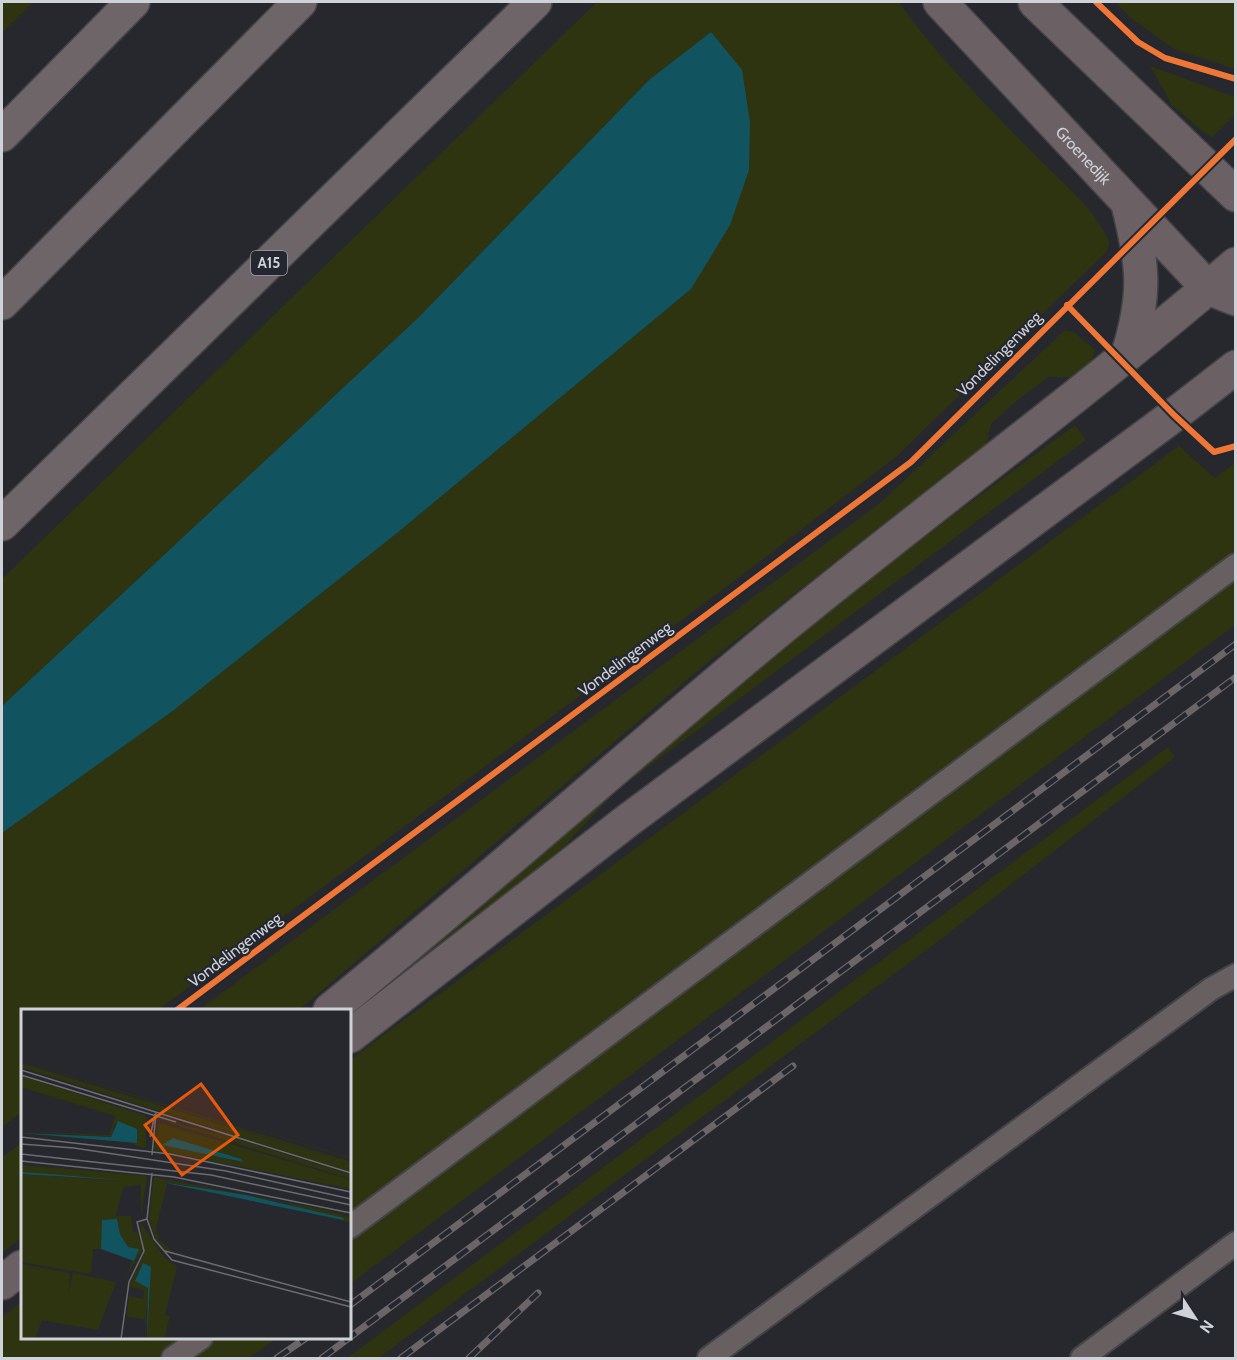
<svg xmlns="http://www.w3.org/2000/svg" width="1237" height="1360" viewBox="0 0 1237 1360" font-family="Cabin,sans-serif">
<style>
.green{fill:#2e340f}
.water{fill:#11545f}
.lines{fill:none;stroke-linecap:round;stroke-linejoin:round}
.service-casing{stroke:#434447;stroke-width:26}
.secondary-casing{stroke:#434447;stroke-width:36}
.motorway-casing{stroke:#434447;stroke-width:36}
.service{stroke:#685f61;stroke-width:22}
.secondary{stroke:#6b6164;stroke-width:33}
.motorway{stroke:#6d6568;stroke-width:33}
.rail-casing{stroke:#6b6568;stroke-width:7}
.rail{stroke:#242730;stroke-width:4.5;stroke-dasharray:14;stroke-linecap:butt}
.cycleway-casing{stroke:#242730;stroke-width:10}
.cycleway{stroke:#f07635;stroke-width:6}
.labels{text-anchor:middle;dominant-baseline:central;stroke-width:4.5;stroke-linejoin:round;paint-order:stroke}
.shield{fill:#242730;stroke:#9c9fa5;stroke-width:1.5}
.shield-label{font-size:15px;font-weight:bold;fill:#cfd2d7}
.street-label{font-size:16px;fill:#cfd2d7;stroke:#242730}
.inset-road{fill:none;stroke:#6a6c71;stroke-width:1.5}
.view{fill:#e8590c;fill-opacity:0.15;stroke:#e8590c;stroke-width:3}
.inset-edge{fill:none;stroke:#cfd2d7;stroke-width:3}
</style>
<rect width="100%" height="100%" fill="#27282d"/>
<g class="green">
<path d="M 2,2 L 33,2 L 2,33 Z"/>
<path d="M 597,2 L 899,2 C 938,58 988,107 1036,156 C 1063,184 1094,207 1110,243 L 1107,251 L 897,456 L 742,575 L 158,1010 L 22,1010 L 22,1112 L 2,1127 L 2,833 L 174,710 L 397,533 L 691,289 L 712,32 L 649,80 L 419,317 L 2,706 L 2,579 Z"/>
<path d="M 1115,2 L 1235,2 L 1235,69 L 1174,49 L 1132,19 Z"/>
<path d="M 1150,66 L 1235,97 L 1235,114 L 1212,137 L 1205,133 L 1172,105 Z"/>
<path d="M 1065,330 L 1075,333 L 1095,350 L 1091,362 L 1077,377 L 1048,377 L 1014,403 L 991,424 L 985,450 L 891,518 L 708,662 L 299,1010 L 199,1010 L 880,503 Z"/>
<path d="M 1075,425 L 1086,440 L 617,790 L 553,858 L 414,971 L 404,961 L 861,584 Z"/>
<path d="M 1179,446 L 1215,478 L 1235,463 L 1235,551 L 350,1215 L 350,1060 Z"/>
<path d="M 1235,578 L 1235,625 L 350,1284 L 350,1238 Z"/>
<path d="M 1168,747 L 1175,757 L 941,939 L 379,1358 L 347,1358 Z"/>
<path d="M 22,1142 L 22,1237 L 2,1253 L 2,1158 Z"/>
<path d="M 22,1302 L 22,1338 L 186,1338 L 158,1358 L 2,1358 L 2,1317 Z"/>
<path d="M 216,1338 L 277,1338 L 249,1358 L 188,1358 Z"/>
</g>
<path class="water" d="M 711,32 L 742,70 L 750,122 L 749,170 L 730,225 L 691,289 L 397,533 L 174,710 L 2,833 L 2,706 L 419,317 L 649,80 Z"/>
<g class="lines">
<defs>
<g id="service">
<path d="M 350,1227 L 1236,565"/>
<path d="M 173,1358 L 201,1338"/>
<path d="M 709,1358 L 1211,989 L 1236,975"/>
<path d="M 1082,1358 L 1236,1243"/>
</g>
<g id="secondary">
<path id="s1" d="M 940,2 L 1208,288 L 1236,299"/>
<path d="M 1035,2 L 1236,195"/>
<path d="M 1128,354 C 1147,292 1143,265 1128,204"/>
<path d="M 330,1010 C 479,889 623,760 771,637 C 924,511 1085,394 1236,264"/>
<path d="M 350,1036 L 627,821 L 1174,415 L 1236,367"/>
<path d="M 2,1283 L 22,1267"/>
</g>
<g id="motorway">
<path d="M 2,135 L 133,2"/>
<path d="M 2,303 L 300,2"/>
<path d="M 2,524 L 535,2"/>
</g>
</defs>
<use href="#service" class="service-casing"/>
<use href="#secondary" class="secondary-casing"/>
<use href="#motorway" class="motorway-casing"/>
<use href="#service" class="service"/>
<use href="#secondary" class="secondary"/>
<use href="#motorway" class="motorway"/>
<defs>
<g id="rail">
<path d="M 350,1305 L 1236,644"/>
<path d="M 277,1358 L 306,1338"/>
<path d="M 322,1358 L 1236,677"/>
<path d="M 401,1358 L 793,1066"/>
<path d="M 469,1358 L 538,1293"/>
</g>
</defs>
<use href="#rail" class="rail-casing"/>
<use href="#rail" class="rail"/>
<defs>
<g id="cycleway">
<path d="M 1096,2 L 1138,42 L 1165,58 L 1236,79"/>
<path d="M 1067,305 L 1174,415 L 1214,452 L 1236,446"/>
<path d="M 177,1010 L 911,462 L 1236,139"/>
</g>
</defs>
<use href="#cycleway" class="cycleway-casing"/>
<use href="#cycleway" class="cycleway"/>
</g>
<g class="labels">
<rect class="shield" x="251" y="251" width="36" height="24" rx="4.5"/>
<g class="shield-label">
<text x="269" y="263">A15</text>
</g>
<g class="street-label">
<text stroke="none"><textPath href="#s1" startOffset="210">Groenedijk</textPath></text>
<text transform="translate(999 354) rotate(-45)">Vondelingenweg</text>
<text transform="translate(625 659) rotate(-37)">Vondelingenweg</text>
<text transform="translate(235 950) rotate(-37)">Vondelingenweg</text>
</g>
</g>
<g transform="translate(21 1009)">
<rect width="330" height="330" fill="#27282d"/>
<path d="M 0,51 L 330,153 L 330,163 L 0,58 L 0,54 L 320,152 ZM 0,67 L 125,107 L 125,139 L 114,137 L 107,117 L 94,115 L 90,128 L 0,122 L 88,126 L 94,107 L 0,78 ZM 157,96 L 330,149 L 330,150 L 196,108 ZM 142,112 L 150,113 L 207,127 L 330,166 L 330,170 ZM 138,114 L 330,171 L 330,180 L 135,141 L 133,139 ZM 152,129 L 220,150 L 220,153 L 141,136 ZM 0,156 L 126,167 L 120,207 L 120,176 L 103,178 L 98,193 L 95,207 L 110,207 L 112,223 L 116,223 L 122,240 L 104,270 L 117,240 L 107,238 L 99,225 L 96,211 L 82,211 L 80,240 L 72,240 L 70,265 L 0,253 L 0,165 L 99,172 L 0,163 ZM 133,168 L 304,201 L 330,208 L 330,214 L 260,193 L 143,173 L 146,175 L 135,219 L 138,231 L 153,243 L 144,241 L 135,230 L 128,211 ZM 119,213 L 143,248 L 156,258 L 144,306 L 149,307 L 143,330 L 126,330 L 130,258 L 120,257 L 114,271 L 127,279 L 124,330 L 124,310 L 106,308 L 108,287 L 122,290 L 123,281 L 108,278 L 123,244 ZM 0,255 L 49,264 L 47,286 L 52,264 L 95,273 L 77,321 L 21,311 L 14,330 L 0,329 Z" fill="#2e340f" fill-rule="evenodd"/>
<path d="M 97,112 L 116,120 L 116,134 L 0,124 L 90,128 ZM 152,129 L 220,150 L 222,153 L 141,136 ZM 0,163 L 29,165 L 99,171 L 0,165 ZM 140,173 L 225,186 L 323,209 L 322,211 ZM 96,210 L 99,225 L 107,238 L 118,240 L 113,252 L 80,240 L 81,211 ZM 122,254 L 130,258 L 126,330 L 127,279 L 114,272 Z" fill="#11545f"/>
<path class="inset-road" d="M 0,61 L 330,164M 0,66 L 155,113M 0,128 L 149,145 L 330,183M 129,128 L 134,105M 0,135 L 53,139 L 205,162 L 330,190M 0,145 L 190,166 L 330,196M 131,146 L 135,104M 0,152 L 153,168 L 330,204M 131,164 L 126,210 L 133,230 L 151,251 L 330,298M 144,242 L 330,293M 100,330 L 108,273 L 123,242 L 116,213 L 126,210"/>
<path class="view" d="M 180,75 L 217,126 L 161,166 L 124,116 Z"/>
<rect width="330" height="330" class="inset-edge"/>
</g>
<rect width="1237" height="1360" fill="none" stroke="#cfd2d7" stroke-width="6"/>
<g transform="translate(1195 1318) rotate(126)" stroke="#242730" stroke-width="4.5" paint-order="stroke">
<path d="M0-4.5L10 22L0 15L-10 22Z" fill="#cfd2d7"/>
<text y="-9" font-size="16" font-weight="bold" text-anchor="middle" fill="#cfd2d7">N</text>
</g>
</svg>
